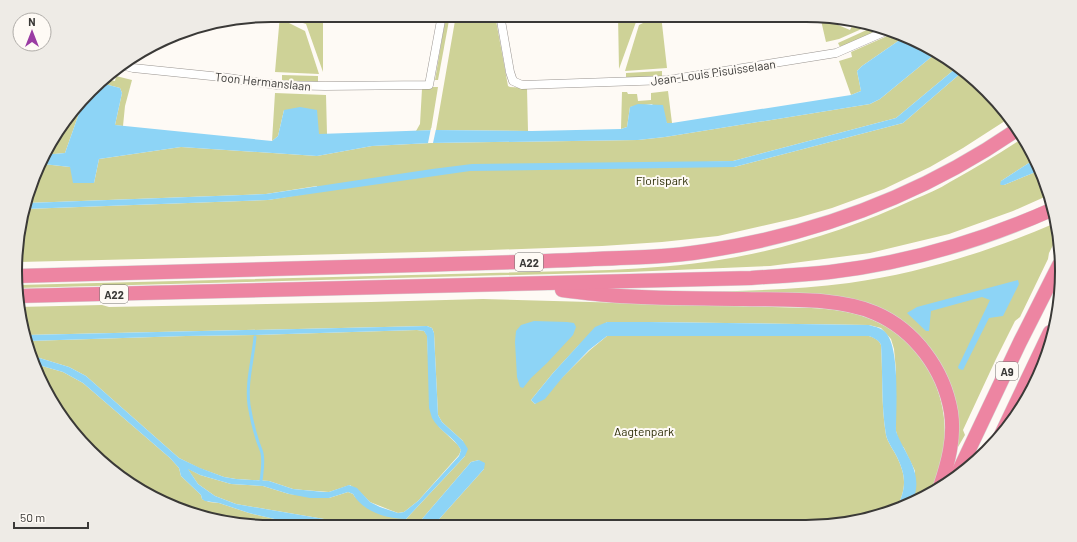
<svg xmlns="http://www.w3.org/2000/svg" width="1077" height="542" viewBox="0 0 1077 542" font-family="Barlow,sans-serif">
<style>
.green{fill:#ced297}
.water{fill:#8dd4f6}
.pier{fill:#fefaf5}
.lines{fill:none;stroke-linecap:round;stroke-linejoin:round}
.stream{stroke:#8dd4f6;stroke-width:3}
.minor-casing{stroke:#999490;stroke-width:9}
.motorway-casing{stroke:#d8d7d7;stroke-width:15}
.minor{stroke:#fff;stroke-width:8}
.motorway{stroke:#ed85a2;stroke-width:14}
.labels{text-anchor:middle;dominant-baseline:central;stroke-width:4;stroke-linejoin:round;paint-order:stroke}
.shield{fill:#fefaf5;stroke:#757370;stroke-width:1}
.shield-label{font-size:11px;font-weight:bold;fill:#3a3937}
.street-label{font-size:12px;fill:#3a3937;stroke:#fefaf5}
.park-label{font-size:12px;fill:#2b2c06;stroke:#fefaf5}
.rim{fill:none;stroke:#3a3937;stroke-width:2}
</style>
<rect width="100%" height="100%" fill="#fefaf5"/>
<g class="green">
<path d="M 280,15 L 289,15 L 289,23 L 305,31 L 319,74 L 275,72 Z"/>
<path d="M 293,15 L 323,15 L 323,72 L 306,24 L 294,20 Z"/>
<path d="M 446,15 L 450,15 L 438,80 L 435,80 Z"/>
<path d="M 456,15 L 495,15 L 508,86 L 510,87 L 527,88 L 528,131 L 436,130 Z"/>
<path d="M 618,15 L 647,15 L 636,22 L 619,69 Z"/>
<path d="M 652,15 L 661,15 L 667,68 L 625,71 L 639,25 L 651,19 Z"/>
<path d="M 820,16 L 832,18 L 831,22 L 850,30 L 853,24 L 866,27 L 839,39 L 826,42 Z"/>
<path d="M 871,28 L 873,33 L 840,47 L 838,43 Z"/>
<path d="M 890,34 L 904,37 L 862,66 L 857,71 L 861,91 L 851,95 L 839,61 L 852,57 L 851,52 L 885,37 Z"/>
<path d="M 935,54 L 955,69 L 896,118 L 733,161 L 706,162 L 734,167 L 903,123 L 961,73 L 998,102 L 1008,119 L 963,148 L 930,167 L 884,189 L 832,208 L 797,218 L 718,236 L 662,242 L 602,246 L 463,251 L 19,262 L 20,221 L 25,209 L 268,200 L 317,192 L 317,186 L 266,194 L 27,203 L 43,164 L 70,167 L 94,183 L 99,159 L 181,147 L 317,156 L 372,146 L 431,143 L 638,140 L 665,137 L 870,104 L 880,99 Z"/>
<path d="M 662,71 L 662,76 L 626,79 L 626,73 Z"/>
<path d="M 282,75 L 318,76 L 318,82 L 282,80 Z"/>
<path d="M 116,76 L 132,80 L 125,106 L 123,126 L 115,125 L 122,93 L 120,88 L 101,83 L 105,79 L 115,81 Z"/>
<path d="M 431,87 L 438,87 L 431,130 L 416,131 L 420,124 L 422,89 L 429,89 Z"/>
<path d="M 668,91 L 672,123 L 667,123 L 652,104 L 630,107 L 627,127 L 621,129 L 622,92 L 627,92 L 628,94 L 637,94 L 638,101 L 651,100 L 651,93 Z"/>
<path d="M 275,93 L 326,95 L 327,134 L 319,134 L 284,110 L 278,136 L 272,141 Z"/>
<path d="M 83,102 L 65,153 L 54,154 L 48,154 L 52,144 L 56,144 L 64,123 Z"/>
<path d="M 1020,140 L 1032,161 L 1001,181 L 1004,185 L 1038,171 L 1048,188 L 1049,195 L 1013,211 L 949,234 L 870,253 L 770,266 L 629,272 L 18,288 L 18,285 L 610,270 C 646,268 683,266 719,260 C 787,249 853,228 915,199 C 927,194 939,189 950,182 C 974,169 997,155 1020,140 Z"/>
<path d="M 1053,224 L 1055,241 L 1049,253 L 1048,259 L 1020,317 L 1015,321 L 996,359 L 963,430 L 965,435 L 958,447 L 958,436 L 950,388 L 882,311 L 684,293 C 739,291 794,290 849,283 C 920,273 987,252 1053,224 Z"/>
<path d="M 483,299 L 811,308 C 838,309 863,313 887,327 C 934,355 954,412 941,465 C 939,472 937,485 932,491 C 929,495 917,500 912,503 L 915,493 L 915,471 L 904,448 L 899,442 L 896,431 L 896,370 L 894,349 L 891,339 L 881,328 L 869,325 L 649,322 L 607,322 L 578,346 L 553,373 L 531,400 L 535,404 L 590,350 L 607,336 L 869,336 C 875,338 879,340 881,345 C 883,375 881,405 886,435 C 888,443 893,449 897,457 C 907,478 906,489 896,510 L 840,525 L 433,526 L 484,469 L 479,460 L 471,462 L 416,526 L 357,526 L 330,520 L 236,504 L 215,496 L 198,484 L 187,468 L 200,475 L 231,484 L 263,486 L 289,494 L 329,498 L 348,492 L 353,494 L 355,497 L 406,519 L 465,456 L 463,441 L 442,422 L 438,415 L 434,333 L 432,328 L 427,326 L 26,335 L 18,307 L 102,305 L 109,307 L 371,302 Z"/>
<path d="M 417,330 L 424,331 L 427,335 L 429,377 L 439,427 L 458,445 L 461,450 L 459,455 L 418,501 L 404,512 L 398,513 L 390,510 L 370,502 L 361,493 L 350,485 L 329,492 L 303,490 L 293,489 L 269,481 L 236,479 L 224,477 L 199,468 L 179,458 L 86,376 L 69,367 L 33,356 L 28,341 L 186,336 L 255,335 Z"/>
<path d="M 35,364 L 63,372 L 83,383 L 170,458 L 179,468 L 181,476 L 201,495 L 202,499 L 209,502 L 219,503 L 249,513 L 305,526 L 254,526 L 158,501 L 90,452 L 41,384 Z"/>
</g>
<g class="water">
<path d="M 904,37 L 919,41 L 935,54 L 880,99 L 870,104 L 665,137 L 638,140 L 431,143 L 372,146 L 317,156 L 181,147 L 99,159 L 94,183 L 73,183 L 70,167 L 43,164 L 48,154 L 54,154 L 65,153 L 83,102 L 101,83 L 120,88 L 122,93 L 115,125 L 272,141 L 278,136 L 284,110 L 300,107 L 317,110 L 319,134 L 435,130 L 532,131 L 621,129 L 627,127 L 630,107 L 638,104 L 663,105 L 667,123 L 672,123 L 851,95 L 861,91 L 857,71 L 862,66 Z"/>
<path d="M 955,69 L 961,73 L 903,123 L 734,167 L 470,171 L 268,200 L 25,209 L 27,203 L 266,194 L 432,169 L 472,164 L 733,161 L 896,118 Z"/>
<path d="M 1032,161 L 1038,171 L 1004,185 L 1001,185 L 1000,184 L 1001,181 Z"/>
<path d="M 1018,280 L 1019,284 L 1003,316 L 989,318 L 963,370 L 959,369 L 958,367 L 990,300 L 982,297 L 931,311 L 929,331 L 926,331 L 907,313 L 917,307 Z"/>
<path d="M 534,321 L 567,322 L 574,323 L 576,327 L 573,335 L 547,363 L 531,378 L 523,388 L 520,387 L 517,377 L 515,342 L 516,331 L 521,325 Z"/>
<path d="M 607,322 L 649,322 L 869,325 C 876,327 882,328 886,333 C 900,348 896,409 896,431 C 903,451 919,467 916,489 C 914,503 908,506 896,510 C 906,489 907,478 897,457 C 893,449 888,443 886,435 C 881,405 883,375 881,345 C 879,340 874,338 869,336 L 607,336 L 589,350 L 562,378 L 545,399 L 535,404 L 531,400 L 553,373 L 595,327 Z"/>
<path d="M 427,326 L 432,328 L 434,333 L 438,415 L 442,422 L 463,441 L 468,449 L 465,456 L 406,519 C 388,519 363,512 353,494 L 348,492 L 329,498 L 310,498 L 289,494 L 263,486 L 231,484 L 200,475 L 188,469 L 198,484 L 215,496 L 236,504 L 330,520 L 357,526 L 305,526 L 249,513 L 219,503 L 205,501 L 202,499 L 201,495 L 181,476 L 179,468 L 170,458 L 83,383 L 63,372 L 35,364 L 33,356 L 69,367 L 86,376 L 179,458 L 200,468 L 224,477 L 236,479 L 269,481 L 293,489 L 324,492 L 329,492 L 349,485 L 357,488 L 370,502 L 380,507 L 398,513 L 404,512 L 418,501 L 459,456 L 461,450 C 454,437 439,431 432,418 C 431,415 430,411 429,408 L 427,336 L 424,331 L 417,330 L 255,335 L 186,336 L 28,341 L 26,335 Z"/>
<path d="M 479,460 L 485,463 L 484,469 L 433,526 L 416,526 L 471,462 Z"/>
</g>
<path class="pier" d="M 431,128 L 436,129 L 433,143 L 428,143 Z"/>
<g class="lines">
<path class="stream" d="M 255,337 C 253,360 246,382 249,405 C 251,417 254,430 258,442 C 259,445 261,449 262,453 C 264,463 262,472 261,481"/>
<defs>
<g id="minor">
<path d="M 500,15 L 510,72 L 513,81 L 522,85 L 668,80 L 836,53 L 884,32"/>
<path d="M 121,65 L 133,68 L 221,77 L 277,85 L 325,86 L 429,85 L 442,15"/>
</g>
<g id="motorway">
<path d="M 18,276 C 152,272 285,269 419,265 C 477,263 535,262 594,259 C 631,258 669,257 706,251 C 817,234 923,194 1015,131"/>
<path d="M 562,290 C 577,292 592,294 607,295 C 652,299 698,298 743,299 C 784,300 838,297 875,313 C 915,330 944,370 951,412 C 955,438 948,463 940,487"/>
<path d="M 17,296 L 751,278 C 777,276 804,275 830,272 C 907,263 981,241 1051,210"/>
<path d="M 1000,437 L 1050,332"/>
<path d="M 956,477 L 1020,342 L 1059,265"/>
</g>
</defs>
<use href="#minor" class="minor-casing"/>
<use href="#motorway" class="motorway-casing"/>
<use href="#minor" class="minor"/>
<use href="#motorway" class="motorway"/>
</g>
<g class="labels">
<g class="shield">
<rect x="515" y="253" width="28" height="18" rx="3"/>
<rect x="100" y="285" width="28" height="18" rx="3"/>
<rect x="996" y="362" width="22" height="18" rx="3"/>
</g>
<g class="shield-label">
<text x="529" y="262">A22</text>
<text x="114" y="294">A22</text>
<text x="1007" y="371">A9</text>
</g>
<g class="street-label">
<text transform="translate(713 72) rotate(-8)">Jean-Louis Pisuisselaan</text>
<text transform="translate(263 81) rotate(6)">Toon Hermanslaan</text>
</g>
<g class="park-label">
<text x="662" y="180">Florispark</text>
<text x="644" y="431">Aagtenpark</text>
</g>
</g>
<path d="M0 0H1077V542H0ZM271 22H806A249 249 0 0 1 1055 271V271A249 249 0 0 1 806 520H271A249 249 0 0 1 22 271V271A249 249 0 0 1 271 22Z" fill="#eeebe6" fill-rule="evenodd"/>
<path class="rim" d="M271 22H806A249 249 0 0 1 1055 271V271A249 249 0 0 1 806 520H271A249 249 0 0 1 22 271V271A249 249 0 0 1 271 22Z"/>
<g transform="translate(32 32)"><circle r="19" fill="#fefaf5" stroke="#b0ada9"/>
<path d="M0-3L7 15L0 10L-7 15Z" fill="#9a3ba3"/>
<text y="-6" font-size="11" font-weight="bold" text-anchor="middle" fill="#3a3937">N</text>
</g>
<path d="M14 522v6h74v-6" fill="none" stroke="#3a3937" stroke-width="2"/>
<text x="20" y="522" font-size="12" fill="#3a3937" stroke="#fefaf5" stroke-width="3" paint-order="stroke">50 m</text>
</svg>
